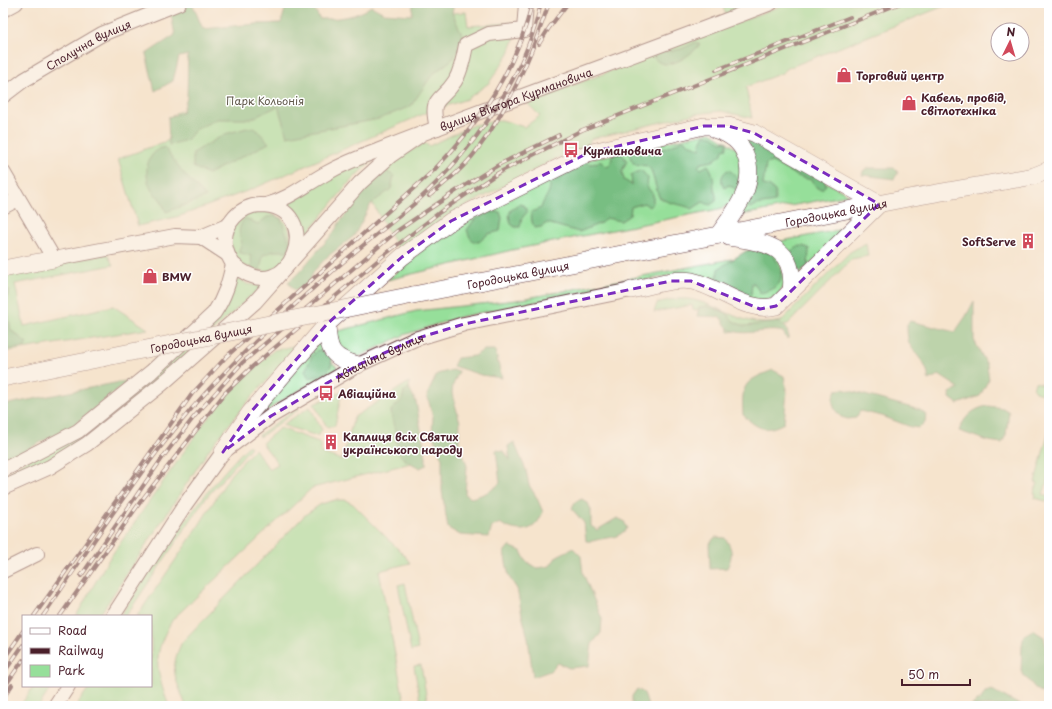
<svg xmlns="http://www.w3.org/2000/svg" width="1052" height="709" viewBox="0 0 1052 709" font-family="'Playpen Sans',sans-serif">
<style>
.green{fill:#96df9a;stroke:#707f62}
.forest{fill:#78be82;stroke:#616e56}
.lines{fill:none;stroke-linecap:round;stroke-linejoin:round}
.minor-casing{stroke:#643d43;stroke-width:16}
.major-casing{stroke:#643d43;stroke-width:18}
.minor{stroke:#fff;stroke-width:14}
.major{stroke:#fff;stroke-width:17}
.rail-casing{stroke:#4a1f2b;stroke-width:4}
.rail{stroke:#fff;stroke-width:2.5;stroke-dasharray:8;stroke-linecap:butt}
.major-bridge-casing{stroke:#643d43;stroke-width:18;stroke-linecap:butt}
.major-bridge{stroke:#fff;stroke-width:17}
.marked{fill:none;stroke:#7b2cbf;stroke-width:3;stroke-dasharray:8 5;stroke-linejoin:round}
.labels{text-anchor:middle;dominant-baseline:central;stroke-width:3;stroke-linejoin:round;paint-order:stroke}
.street-label{font-size:11px;fill:#4a1f2b;stroke:#fff}
.poi-label{font-size:11px;font-weight:bold;fill:#4a1f2b;stroke:#fff;text-anchor:start}
.park-label{font-size:11px;fill:#61594c;stroke:#fff}
</style>
<rect width="100%" height="100%" fill="#fff"/>
<filter id="ink" filterUnits="userSpaceOnUse"><feTurbulence type="fractalNoise" baseFrequency=".025" numOctaves="2"/><feDisplacementMap in="SourceGraphic" scale="8" xChannelSelector="R" yChannelSelector="G"/><feConvolveMatrix kernelMatrix="1 2 1 2 8 2 1 2 1" color-interpolation-filters="sRGB"/></filter>
<filter id="wash" filterUnits="userSpaceOnUse"><feTurbulence type="fractalNoise" baseFrequency=".012" numOctaves="4" result="noise"/><feDisplacementMap in="SourceGraphic" scale="16" xChannelSelector="R" yChannelSelector="G"/><feGaussianBlur stdDeviation="0.9" result="paint"/><feColorMatrix in="noise" values="0 0 0 0 0 0 0 0 0 0 0 0 0 0 0 0 0 1.4 0 .05"/><feComposite in="paint" operator="in"/></filter>
<g filter="url(#wash)">
<rect width="100%" height="100%" fill="#f6e4cd"/>
<g class="green">
<path d="M 735,3 L 739,10 L 726,15 L 723,8 Z"/>
<path d="M 788,3 L 952,3 L 788,68 L 782,73 L 746,87 L 752,118 L 721,111 L 695,114 L 591,139 L 587,147 L 557,158 L 447,216 L 399,251 L 365,190 L 390,164 L 424,143 L 429,146 L 473,125 L 502,120 L 524,127 L 540,116 L 527,103 Z"/>
<path d="M 466,12 L 468,26 L 521,22 L 509,53 L 489,83 L 467,99 L 428,112 L 255,188 L 180,216 L 138,226 L 118,159 L 183,135 L 175,113 L 188,109 L 188,35 L 256,24 L 342,21 Z"/>
<path d="M 711,132 L 737,149 L 745,178 L 731,204 L 719,209 L 512,250 L 387,280 L 428,245 L 471,217 L 588,160 Z"/>
<path d="M 739,133 L 849,195 L 741,215 Z"/>
<path d="M 376,156 L 349,183 L 307,234 L 298,214 L 288,204 L 313,185 Z"/>
<path d="M 263,210 L 281,218 L 288,225 L 292,244 L 285,262 L 268,272 L 240,265 L 230,248 L 232,229 L 245,215 Z"/>
<path d="M 849,228 L 797,277 L 776,242 Z"/>
<path d="M 866,243 L 868,256 L 852,259 L 788,324 L 729,332 L 727,316 L 702,309 L 693,310 L 692,305 L 654,312 L 657,303 C 667,300 678,298 688,299 C 722,304 743,330 781,321 L 850,252 Z"/>
<path d="M 768,252 L 778,255 L 786,283 L 776,298 L 760,302 L 682,273 L 459,317 L 404,335 L 358,357 L 338,349 L 335,332 L 416,311 L 517,300 Z"/>
<path d="M 107,254 L 113,265 L 15,284 L 24,326 L 113,306 L 148,329 L 3,352 L 3,275 Z"/>
<path d="M 236,276 L 247,284 L 262,286 L 166,373 L 84,439 L 46,461 L 3,481 L 3,476 L 161,369 L 225,310 L 234,287 Z"/>
<path d="M 319,342 L 326,357 L 338,368 L 279,402 L 247,425 Z"/>
<path d="M 299,345 L 249,400 L 211,447 L 99,616 L 76,616 L 107,562 L 204,423 L 241,380 L 274,350 Z"/>
<path d="M 409,382 L 415,462 L 312,488 L 173,619 C 152,654 155,669 169,706 L 76,706 L 90,686 L 151,686 L 151,616 L 137,616 L 196,530 L 231,474 L 255,449 L 269,469 L 278,464 L 262,443 L 280,428 L 321,443 L 321,453 L 342,460 L 354,417 Z"/>
<path d="M 1035,382 L 1049,386 L 1049,396 L 1035,392 L 1033,389 Z"/>
<path d="M 342,391 L 335,426 L 327,427 L 314,404 Z"/>
<path d="M 298,407 L 299,409 L 260,437 L 259,435 Z"/>
<path d="M 310,407 L 322,430 L 317,436 L 282,425 Z"/>
<path d="M 1049,430 L 1049,475 L 1043,495 L 1049,497 L 1049,502 L 1035,498 L 1036,494 L 1034,493 L 1038,483 L 1035,482 Z"/>
<path d="M 249,445 L 251,447 L 205,499 L 126,616 L 120,616 C 160,556 198,497 249,445 Z"/>
<path d="M 335,500 L 345,500 L 353,504 L 405,556 L 410,563 L 379,571 L 405,706 L 186,706 C 176,678 168,671 182,642 L 305,515 L 321,504 Z"/>
<path d="M 405,583 L 418,649 L 411,651 L 398,585 Z"/>
<path d="M 421,665 L 428,706 L 421,706 L 414,666 Z"/>
<path d="M 34,686 L 52,686 L 39,706 L 20,706 Z"/>
</g>
<g class="forest">
<path d="M 192,3 L 203,29 L 244,25 L 281,23 L 287,3 L 311,3 L 320,19 C 338,19 357,17 371,6 L 384,13 L 412,15 L 413,3 L 454,3 L 452,13 L 463,36 L 454,58 L 432,75 L 411,106 L 379,119 L 287,136 L 278,106 L 251,119 L 217,119 L 195,130 L 187,140 L 169,145 L 168,117 L 182,113 L 187,98 L 188,55 L 179,57 L 173,81 L 155,91 L 146,54 L 175,35 L 171,14 Z"/>
<path d="M 696,42 L 700,45 C 689,56 666,74 653,57 L 658,53 L 681,49 Z"/>
<path d="M 247,128 L 255,128 L 269,143 L 208,174 L 193,167 L 193,153 L 225,134 Z"/>
<path d="M 705,135 L 712,136 L 721,142 L 727,141 L 727,148 L 723,149 L 722,154 L 713,161 L 702,163 L 698,166 L 701,169 L 708,165 C 714,174 713,178 714,188 C 715,193 717,196 716,201 L 710,205 L 703,202 L 692,209 C 681,203 669,205 659,197 L 651,170 L 647,166 L 634,164 L 630,157 L 631,150 L 663,149 L 683,140 L 700,149 L 701,142 Z"/>
<path d="M 742,136 L 824,179 L 826,185 L 822,189 L 817,188 L 811,180 L 797,176 L 772,162 L 766,164 L 763,185 L 770,187 L 775,191 L 775,202 L 756,205 L 751,208 L 747,206 Z"/>
<path d="M 164,147 L 186,176 L 206,197 L 166,212 C 164,207 162,201 159,198 C 157,195 153,194 152,191 C 143,175 145,153 164,147 Z"/>
<path d="M 620,152 L 627,161 L 622,171 L 624,180 L 632,185 L 631,175 L 641,170 L 648,178 L 647,187 L 653,194 L 653,203 L 649,207 L 644,203 L 631,207 L 630,215 L 621,221 L 606,218 L 601,223 L 579,232 L 547,223 L 541,227 L 535,228 L 532,222 L 531,212 L 541,208 C 544,197 553,192 549,180 L 585,162 L 592,164 L 600,161 L 607,167 L 611,164 L 612,156 Z"/>
<path d="M 867,168 L 895,168 L 898,173 L 894,179 L 862,175 L 863,171 Z"/>
<path d="M 383,169 L 394,176 L 391,189 L 371,204 L 354,236 L 327,257 L 314,271 L 308,284 L 295,291 L 288,282 C 300,273 304,266 314,255 C 323,244 333,236 339,223 Z"/>
<path d="M 728,170 C 735,173 738,178 741,185 L 737,190 L 729,185 L 724,188 C 720,181 721,174 728,170 Z"/>
<path d="M 520,204 L 525,206 L 527,212 L 522,218 L 520,227 L 515,227 L 511,224 L 509,215 L 511,210 Z"/>
<path d="M 491,212 L 500,212 L 502,218 L 500,231 L 488,234 L 479,242 C 471,242 470,238 467,230 L 474,220 Z"/>
<path d="M 275,216 L 281,219 L 290,243 L 288,251 L 274,251 L 263,255 L 260,270 L 252,270 L 251,256 L 238,252 L 242,243 C 238,233 238,227 245,218 L 258,224 L 267,217 Z"/>
<path d="M 802,246 L 809,248 L 808,267 L 798,272 L 791,252 L 796,247 Z"/>
<path d="M 754,249 L 772,253 C 784,272 788,288 760,293 L 754,283 L 752,283 L 751,295 L 748,298 L 734,287 L 721,281 L 717,277 L 718,269 L 746,251 Z"/>
<path d="M 3,287 L 10,291 L 6,300 L 11,330 L 27,343 L 25,347 L 3,350 Z"/>
<path d="M 974,301 L 974,340 L 987,365 L 989,379 L 980,396 L 958,404 L 950,398 L 950,393 L 959,388 L 939,375 L 928,380 C 930,366 915,355 909,343 C 907,337 907,330 907,324 L 910,321 L 955,332 L 966,316 Z"/>
<path d="M 707,306 L 727,313 L 733,321 L 744,326 L 779,322 L 786,327 L 789,337 L 787,339 L 783,332 C 766,327 744,338 729,329 C 725,326 723,320 720,317 L 697,316 L 699,307 Z"/>
<path d="M 317,350 L 322,351 L 332,358 C 332,373 322,376 309,378 L 305,371 L 312,356 Z"/>
<path d="M 484,350 L 495,350 L 502,378 L 481,375 L 453,366 L 457,358 L 474,356 Z"/>
<path d="M 452,370 L 459,371 L 453,385 L 452,393 L 460,422 L 459,442 L 467,466 L 465,494 L 471,498 C 483,495 492,491 500,483 L 496,450 L 504,451 L 510,460 L 508,446 L 514,442 L 526,470 L 529,485 L 537,498 L 543,512 C 541,516 539,521 536,524 C 527,534 509,530 500,523 L 492,527 L 489,537 L 460,535 L 448,528 L 442,491 L 442,459 L 432,433 L 433,417 L 427,395 L 437,374 Z"/>
<path d="M 773,370 L 784,376 L 787,392 L 784,423 C 765,433 758,429 743,415 C 741,383 745,381 773,370 Z"/>
<path d="M 130,380 L 74,425 L 3,462 L 3,405 Z"/>
<path d="M 408,388 L 409,388 L 416,402 L 426,457 L 426,465 L 420,468 C 395,455 399,456 395,432 C 394,424 391,418 391,410 L 402,400 L 404,392 Z"/>
<path d="M 843,389 L 920,410 L 926,415 L 925,422 L 919,428 L 911,427 L 882,416 L 860,411 L 856,418 L 848,419 L 841,417 C 833,409 830,401 836,390 Z"/>
<path d="M 988,406 L 1003,408 L 1009,412 L 1006,435 L 1002,443 L 988,441 L 959,431 C 963,419 972,408 988,406 Z"/>
<path d="M 582,499 L 588,503 L 591,510 L 591,526 L 597,530 L 617,518 L 624,521 L 627,528 C 619,538 612,537 601,539 C 595,540 593,542 586,541 L 584,523 L 572,509 L 575,502 Z"/>
<path d="M 715,537 L 725,538 C 733,549 733,556 727,568 L 710,569 L 709,544 Z"/>
<path d="M 509,546 L 521,551 L 526,561 L 537,568 L 550,566 L 557,556 L 573,548 L 581,556 L 583,573 L 602,619 L 601,633 L 592,644 L 589,666 L 569,668 L 558,663 L 550,671 L 533,677 L 528,638 L 522,615 L 517,589 L 509,577 L 504,552 Z"/>
<path d="M 1033,630 L 1044,637 L 1046,648 L 1046,695 L 1036,689 L 1021,672 L 1022,645 L 1024,635 Z"/>
<path d="M 637,689 L 644,693 L 648,706 L 632,706 L 632,696 Z"/>
<path d="M 992,690 L 1020,705 L 1029,706 L 972,706 L 973,704 L 981,699 L 985,692 Z"/>
</g>
</g>
<g filter="url(#ink)">
<g class="lines">
<defs>
<g id="minor">
<path d="M 3,10 L 16,3"/>
<path id="s1" d="M 3,96 L 24,80 L 102,34 L 179,3"/>
<path d="M 437,128 C 429,95 441,103 455,81 C 461,71 464,56 466,45 L 489,34 L 524,30 L 526,3"/>
<path d="M 3,172 L 54,259 L 175,236 L 201,237 L 229,225"/>
<path id="s2" d="M 266,205 C 289,199 305,185 325,174 C 341,165 360,157 377,151 C 508,100 640,54 771,3"/>
<path d="M 3,207 L 18,199"/>
<path d="M 201,237 L 227,254"/>
<path d="M 3,470 L 78,431 L 151,372 L 214,313 C 225,297 229,282 233,264 C 229,258 226,252 225,244 C 223,224 240,206 260,205 C 328,205 291,316 233,264"/>
<path d="M 3,488 L 50,467 L 87,444 L 162,384 L 255,302 L 360,183 L 390,156 L 419,136"/>
<path d="M 3,571 L 37,554"/>
<path id="s3" d="M 113,616 L 184,506 L 223,452 L 271,416 L 358,365 L 415,339 L 464,324 L 631,290"/>
<path d="M 55,706 L 68,686"/>
</g>
<g id="major">
<path d="M 716,130 C 729,134 740,141 745,154 C 758,184 735,212 718,235"/>
<path d="M 729,237 C 765,243 797,245 791,292"/>
<path d="M 3,269 L 54,259"/>
<path d="M 631,290 C 650,286 672,278 692,281 C 720,287 747,314 776,306 L 879,204"/>
<path id="s4" d="M 413,295 L 908,198 L 1034,176 L 1049,170"/>
<path d="M 327,324 C 328,351 332,358 358,365"/>
<path d="M 3,378 L 102,358"/>
<path d="M 223,452 L 250,413 L 327,324 L 402,257 L 451,221 L 588,153 L 704,126 L 728,126 L 754,133 L 879,204"/>
</g>
</defs>
<use href="#minor" class="minor-casing"/>
<use href="#major" class="major-casing"/>
<use href="#minor" class="minor"/>
<use href="#major" class="major"/>
<defs>
<g id="rail">
<path d="M 539,44 L 549,28 L 568,3"/>
<path d="M 716,70 L 850,17"/>
<path d="M 429,196 C 446,182 464,168 477,150 C 510,107 532,54 549,3"/>
<path d="M 81,576 L 163,457 L 194,417 L 242,363 L 397,231 L 456,191 L 500,164 L 559,135"/>
<path d="M 34,616 L 192,394 L 227,356 L 434,170 C 479,124 518,66 532,3"/>
<path d="M 43,616 C 96,539 146,458 209,389 C 252,342 300,299 349,257 C 370,239 393,222 414,204 C 471,153 525,79 541,3"/>
<path d="M 60,616 L 141,501 L 225,393 L 253,366 L 383,256 L 440,212 L 498,173 L 582,130 L 901,3"/>
<path d="M 3,660 L 23,631"/>
<path d="M 3,674 L 23,645"/>
<path d="M 3,689 L 23,660"/>
<path d="M 3,698 L 12,685"/>
</g>
</defs>
<use href="#rail" class="rail-casing"/>
<use href="#rail" class="rail"/>
<defs>
<g id="major-bridge">
<path id="s5" d="M 102,358 L 413,295"/>
</g>
</defs>
<use href="#major-bridge" class="major-bridge-casing"/>
<use href="#major-bridge" class="major-bridge"/>
</g>
</g>
<path d="M0 0H1052V709H0ZM 704,126 L 728,126 L 754,133 L 879,204 L 776,306 L 760,309 L 691,281 L 671,281 L 464,324 L 415,339 L 358,365 L 271,416 L 223,452 L 250,413 L 327,324 L 402,257 L 451,221 L 588,153 Z" fill="#f6e4cd" fill-opacity=".55" fill-rule="evenodd"/>
<path class="marked" d="M 704,126 L 728,126 L 754,133 L 879,204 L 776,306 L 760,309 L 691,281 L 671,281 L 464,324 L 415,339 L 358,365 L 271,416 L 223,452 L 250,413 L 327,324 L 402,257 L 451,221 L 588,153 Z"/>
<defs>
<symbol id="shop-bare" viewBox="-9 -9 18 18"><path d="M-5-2.5h2.3a2.7 3.5 0 0 1 5.4 0H5L5.5 6h-11ZM-1.5-2.5h3a1.5 2.3 0 0 0-3 0Z" fill="#d1495b" stroke="#fff" stroke-width="2.5" paint-order="stroke"/></symbol>
<symbol id="bus-bare" viewBox="-9 -9 18 18"><path d="M-5-6H5V4H4V6H2V4H-2V6H-4V4H-5ZM-3.5-4V0h7V-4ZM-3.5 1.2v1.5H-2V1.2ZM2 1.2v1.5H3.5V1.2Z" fill="#d1495b" stroke="#fff" stroke-width="2.5" paint-order="stroke"/></symbol>
<symbol id="building-bare" viewBox="-9 -9 18 18"><path d="M-4-6H4V6H1V3H-1V6H-4ZM-2.5-4.3h1.7v1.8h-1.7ZM.8-4.3h1.7v1.8H.8ZM-2.5-1h1.7V.8h-1.7ZM.8-1h1.7V.8H.8Z" fill="#d1495b" stroke="#fff" stroke-width="2.5" paint-order="stroke"/></symbol>
</defs>
<g fill-rule="evenodd">
<use href="#shop-bare" x="833" y="64" width="22" height="22"/>
<use href="#shop-bare" x="898" y="92" width="22" height="22"/>
<use href="#bus-bare" x="560" y="139" width="22" height="22"/>
<use href="#building-bare" x="1017" y="230" width="22" height="22"/>
<use href="#shop-bare" x="139" y="265" width="22" height="22"/>
<use href="#bus-bare" x="315" y="382" width="22" height="22"/>
<use href="#building-bare" x="320" y="431" width="22" height="22"/>
</g>
<g class="labels">
<g class="street-label">
<text stroke="none"><textPath href="#s1" startOffset="100">Сполучна вулиця</textPath></text>
<text stroke="none"><textPath href="#s2" startOffset="272">вулиця Віктора Курмановича</textPath></text>
<text stroke="none"><textPath href="#s4" startOffset="431">Городоцька вулиця</textPath></text>
<text stroke="none"><textPath href="#s4" startOffset="107">Городоцька вулиця</textPath></text>
<text stroke="none"><textPath href="#s5" startOffset="101">Городоцька вулиця</textPath></text>
<text stroke="none"><textPath href="#s3" startOffset="381">Авіаційна вулиця</textPath></text>
</g>
<g class="poi-label">
<text x="856" y="75">Торговий центр</text>
<text x="921" y="97">Кабель, провід,<tspan x="921" dy="13">світлотехніка</tspan></text>
<text x="583" y="150">Курмановича</text>
<text x="1016" y="241" text-anchor="end">SoftServe</text>
<text x="162" y="276">BMW</text>
<text x="338" y="393">Авіаційна</text>
<text x="343" y="436">Каплиця всіх Святих<tspan x="343" dy="13">українського народу</tspan></text>
</g>
<g class="park-label">
<text x="265" y="100">Парк Кольонія</text>
</g>
</g>
<rect width="1052" height="709" fill="none" stroke="#fff" stroke-width="16"/>
<rect x="22" y="615" width="130" height="72" fill="#ffffff" stroke="#b7a5aa"/>
<rect x="30" y="628" width="20" height="6" fill="#ffffff" stroke="#b7a5aa"/>
<text x="58" y="635" font-size="12" fill="#4a1f2b">Road</text>
<rect x="30" y="648" width="20" height="6" fill="#4a1f2b" stroke="#b7a5aa"/>
<text x="58" y="655" font-size="12" fill="#4a1f2b">Railway</text>
<rect x="30" y="665" width="20" height="12" fill="#96df9a" stroke="#b7a5aa"/>
<text x="58" y="675" font-size="12" fill="#4a1f2b">Park</text>
<g transform="translate(1010 42) rotate(5)"><circle r="19" fill="#ffffff" stroke="#b7a5aa"/>
<path d="M0-3L7 15L0 10L-7 15Z" fill="#d1495b"/>
<text y="-6" font-size="11" font-weight="bold" text-anchor="middle" fill="#4a1f2b">N</text>
</g>
<path d="M902 679v6h68v-6" fill="none" stroke="#4a1f2b" stroke-width="2"/>
<text x="908" y="679" font-size="12" fill="#4a1f2b" stroke="#ffffff" stroke-width="3" paint-order="stroke">50 m</text>
</svg>
